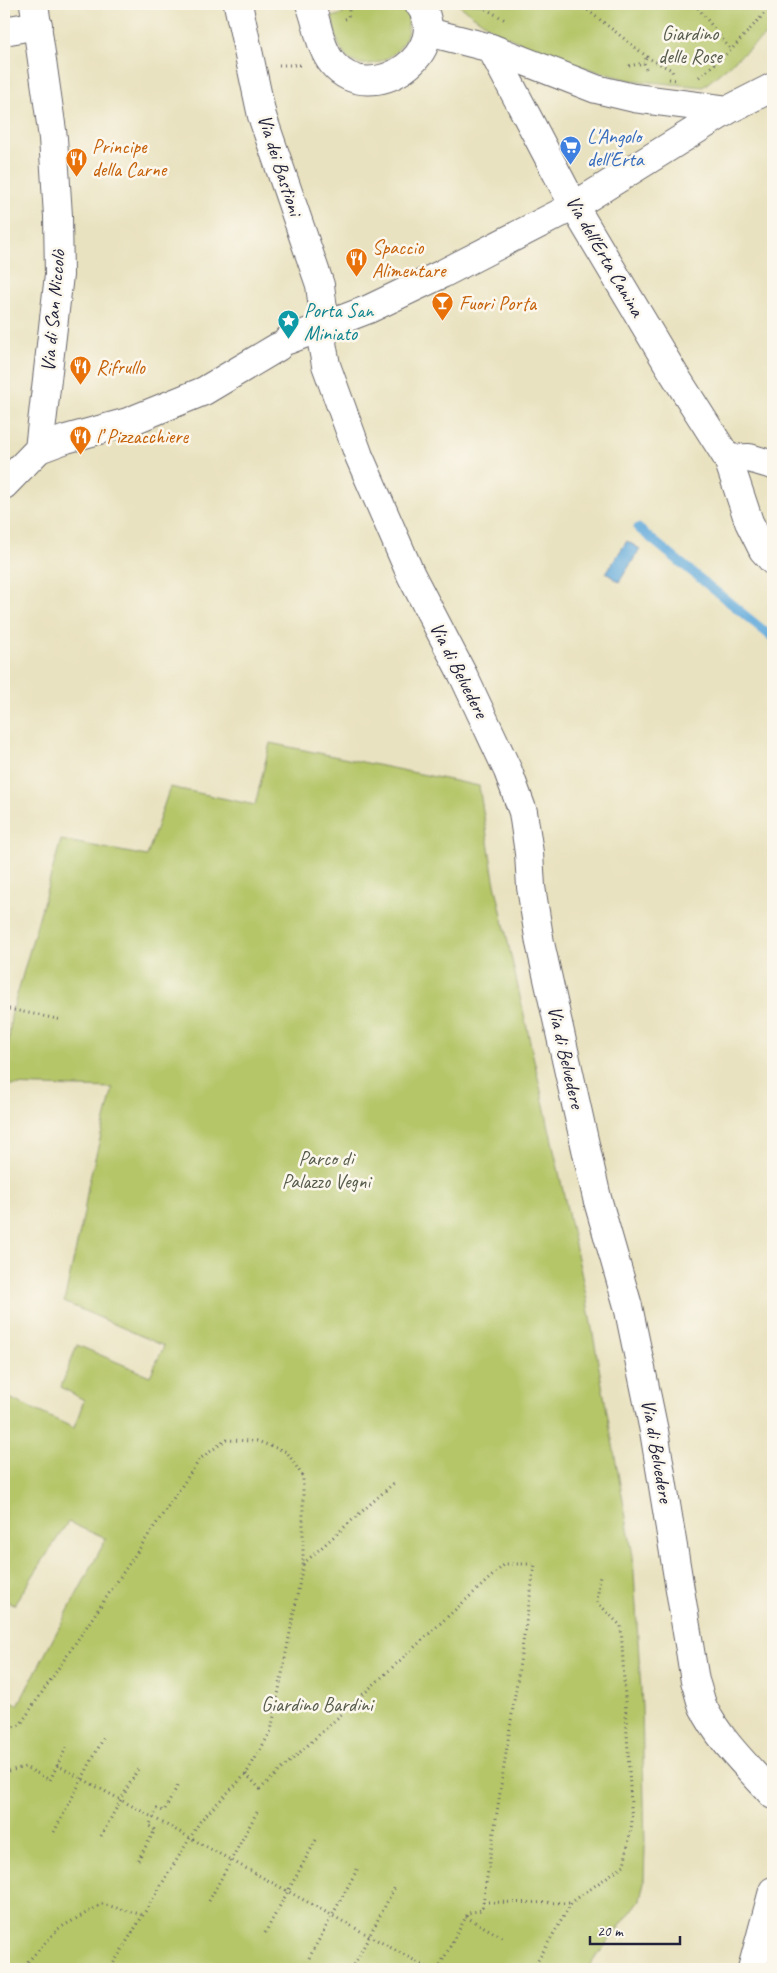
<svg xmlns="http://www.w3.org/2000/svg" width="777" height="1973" viewBox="0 0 777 1973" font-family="Caveat,sans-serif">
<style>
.green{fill:#b5c669;stroke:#6c7452}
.water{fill:#65acdc;stroke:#44678c}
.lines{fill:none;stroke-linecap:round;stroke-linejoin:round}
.stream{stroke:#65acdc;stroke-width:9}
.minor-casing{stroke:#68656a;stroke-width:30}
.path{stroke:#68656a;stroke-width:3;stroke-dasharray:1 4;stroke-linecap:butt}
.minor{stroke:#fff;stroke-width:28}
.path-bridge{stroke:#68656a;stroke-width:3;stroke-dasharray:1 4;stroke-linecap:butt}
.labels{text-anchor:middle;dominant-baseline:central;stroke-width:5;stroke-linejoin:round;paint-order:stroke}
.park-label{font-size:20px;fill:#555b4b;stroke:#fbf7ec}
.shop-label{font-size:20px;fill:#366cbe;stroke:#fbf7ec;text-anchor:start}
.food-label{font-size:20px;fill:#c56008;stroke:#fbf7ec;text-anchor:start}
.street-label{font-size:20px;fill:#22223b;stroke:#fbf7ec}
.culture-label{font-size:20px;fill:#0d838f;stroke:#fbf7ec;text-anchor:start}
</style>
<rect width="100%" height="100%" fill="#fbf7ec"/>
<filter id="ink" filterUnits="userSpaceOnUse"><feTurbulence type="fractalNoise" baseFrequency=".02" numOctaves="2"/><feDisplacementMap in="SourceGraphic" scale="10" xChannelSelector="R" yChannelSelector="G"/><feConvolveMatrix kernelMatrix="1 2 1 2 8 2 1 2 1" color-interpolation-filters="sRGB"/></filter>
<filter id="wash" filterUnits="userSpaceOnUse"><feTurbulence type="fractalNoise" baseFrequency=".0096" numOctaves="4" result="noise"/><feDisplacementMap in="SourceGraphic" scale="20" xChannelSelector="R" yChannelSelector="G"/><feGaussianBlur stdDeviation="1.12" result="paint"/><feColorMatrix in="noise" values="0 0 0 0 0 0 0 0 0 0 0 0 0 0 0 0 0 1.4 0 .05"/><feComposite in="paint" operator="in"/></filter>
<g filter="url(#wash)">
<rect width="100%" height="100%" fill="#e9e2c0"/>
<g class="green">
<path d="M 340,4 L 398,4 C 401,7 406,12 408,16 C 409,19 408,24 408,28 C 407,52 372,74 350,60 C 337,51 335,30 332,17 L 343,14 Z"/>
<path d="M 457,4 L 773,4 L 773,29 L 703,87 L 629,80 L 561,61 L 495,31 Z"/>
<path d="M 270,743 L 479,786 L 494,879 L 585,1290 L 633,1556 L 642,1707 L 645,1847 L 644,1882 L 640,1900 L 587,1969 L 4,1969 L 4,1699 L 18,1705 L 106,1539 L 68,1522 L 14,1605 L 4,1600 L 4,1400 L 5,1396 L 74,1428 L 84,1400 L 61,1387 L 77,1345 L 150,1376 L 164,1346 L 64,1302 L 84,1213 L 88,1186 L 113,1088 L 5,1085 L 11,1016 L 61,840 L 147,856 L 170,787 L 255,805 Z"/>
</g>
<path class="water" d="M 627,541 L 640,549 L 619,582 L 606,573 Z"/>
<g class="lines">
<path class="stream" d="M 638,528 L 773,638"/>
</g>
</g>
<g filter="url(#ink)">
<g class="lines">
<defs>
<g id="minor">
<path d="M 238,4 L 262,116 L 320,285 L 325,325 L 322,343 L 326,365 L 359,456 L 411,575 L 464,677 L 508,771 L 523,812 L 529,853 L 531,887 L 540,943 L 597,1198 L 628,1306 L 654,1431 L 695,1681 C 698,1689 700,1699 703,1707 C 719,1740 749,1768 773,1795"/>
<path d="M 310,4 C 318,23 319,47 333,64 C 372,110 455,50 419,4"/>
<path d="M 4,31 L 38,25"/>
<path d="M 428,32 L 491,48 L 596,89 L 634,98 L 728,110"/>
<path d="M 491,48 L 574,206 L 674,374 L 728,459 L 749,522 L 763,550 L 773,561"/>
<path d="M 288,340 L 369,309 L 442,274 L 574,206 L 728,110 L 773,87"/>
<path d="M 39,449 L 66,439 L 128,422 L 204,391 L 278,347"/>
<path d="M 728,459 L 749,458 L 773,465"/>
<path d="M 4,485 L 39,449 L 59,275 L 58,216 L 53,138 L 34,4"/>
<path d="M 752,1969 L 773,1891"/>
</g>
</defs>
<use href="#minor" class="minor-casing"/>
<g class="path">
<path d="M 477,4 L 507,21"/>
<path d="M 580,4 L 650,59 L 672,70 L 673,75"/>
<path d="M 695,4 L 731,50"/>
<path d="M 345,19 L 348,18 L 350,4"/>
<path d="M 279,65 L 300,65"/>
<path d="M 629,66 L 644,63"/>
<path d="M 646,69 L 644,63 L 647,56"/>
<path d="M 699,77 L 731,50 L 773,4"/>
<path d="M 4,1008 L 62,1020"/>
<path d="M 303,1564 L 395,1482"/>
<path d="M 4,1729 L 20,1725 L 200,1459 L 226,1440 L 257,1441 L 287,1452 L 303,1477 L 303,1565 L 271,1731 L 246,1774 L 201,1820 L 110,1969"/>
<path d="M 57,1765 L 430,1969"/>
<path d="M 4,1772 L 25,1767 L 50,1780 L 68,1744"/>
<path d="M 246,1774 L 260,1789 L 505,1564 L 535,1564 L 482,1910 L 468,1913 L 438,1969"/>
<path d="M 54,1832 L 104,1737"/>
<path d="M 101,1836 L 139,1767"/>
<path d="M 138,1860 L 155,1830 L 149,1826 L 157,1809 L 164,1811 L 178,1785"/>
<path d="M 209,1901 L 257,1812"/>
<path d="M 483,1902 L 571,1903"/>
<path d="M 466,1917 L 504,1938"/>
<path d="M 265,1933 L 316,1840"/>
<path d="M 309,1958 L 359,1866"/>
<path d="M 21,1969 L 58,1929 L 102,1904 L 143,1915"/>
<path d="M 285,1969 L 286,1967"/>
<path d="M 352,1969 L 395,1887"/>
<path d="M 533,1969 L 572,1902 L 624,1865 L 632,1823 L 621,1626 L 597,1602 L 600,1574"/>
</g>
<use href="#minor" class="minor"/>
<path class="path-bridge" d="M 669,79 L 677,80"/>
</g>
</g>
<defs>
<symbol id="supermarket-pin" viewBox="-11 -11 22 30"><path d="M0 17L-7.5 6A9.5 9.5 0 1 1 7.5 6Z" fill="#3f7fe0" stroke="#fbf7ec"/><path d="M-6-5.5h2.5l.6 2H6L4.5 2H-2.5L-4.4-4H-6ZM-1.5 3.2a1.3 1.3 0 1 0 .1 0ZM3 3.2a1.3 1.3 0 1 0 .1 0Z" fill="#fff"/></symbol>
<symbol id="restaurant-pin" viewBox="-11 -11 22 30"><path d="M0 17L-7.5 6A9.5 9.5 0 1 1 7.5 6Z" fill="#e8710a" stroke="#fbf7ec"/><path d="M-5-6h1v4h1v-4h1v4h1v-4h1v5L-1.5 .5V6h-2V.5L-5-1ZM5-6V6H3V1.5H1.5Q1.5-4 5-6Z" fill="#fff"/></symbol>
<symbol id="bar-pin" viewBox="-11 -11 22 30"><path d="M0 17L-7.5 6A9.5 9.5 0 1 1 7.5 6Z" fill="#e8710a" stroke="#fbf7ec"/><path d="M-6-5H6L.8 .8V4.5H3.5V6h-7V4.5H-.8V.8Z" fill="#fff"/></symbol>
<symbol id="sight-pin" viewBox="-11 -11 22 30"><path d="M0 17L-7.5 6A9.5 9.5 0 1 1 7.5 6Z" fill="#0f9aa8" stroke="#fbf7ec"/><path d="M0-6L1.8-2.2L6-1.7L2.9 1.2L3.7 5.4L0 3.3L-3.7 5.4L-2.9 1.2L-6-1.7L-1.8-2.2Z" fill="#fff"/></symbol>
</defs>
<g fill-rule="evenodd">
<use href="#supermarket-pin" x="558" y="134" width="25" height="34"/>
<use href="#restaurant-pin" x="64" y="146" width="25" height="34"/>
<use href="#restaurant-pin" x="344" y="246" width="25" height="34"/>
<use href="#bar-pin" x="430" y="290" width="25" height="34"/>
<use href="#sight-pin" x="276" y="308" width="25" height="34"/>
<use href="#restaurant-pin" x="68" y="354" width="25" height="34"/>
<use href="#restaurant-pin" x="68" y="424" width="25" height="34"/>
</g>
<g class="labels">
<g class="park-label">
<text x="690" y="33">Giardino<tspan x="690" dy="23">delle Rose</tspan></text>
<text x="326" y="1158">Parco di<tspan x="326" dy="23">Palazzo Vegni</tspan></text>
<text x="317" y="1704">Giardino Bardini</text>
</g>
<g class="shop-label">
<text x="587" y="136">L'Angolo<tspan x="587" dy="23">dell'Erta</tspan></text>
</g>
<g class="food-label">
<text x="92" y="146">Principe<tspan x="92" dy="23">della Carne</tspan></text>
<text x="372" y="247">Spaccio<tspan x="372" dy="23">Alimentare</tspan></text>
<text x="459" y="303">Fuori Porta</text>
<text x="96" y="367">Rifrullo</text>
<text x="96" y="436">l’ Pizzacchiere</text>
</g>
<g class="street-label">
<text transform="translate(280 165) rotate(72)">Via dei Bastioni</text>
<text transform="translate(605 256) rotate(60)">Via dell'Erta Canina</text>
<text transform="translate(53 311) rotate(-85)">Via di San Niccolò</text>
<text transform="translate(459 670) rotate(63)">Via di Belvedere</text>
<text transform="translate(566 1057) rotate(77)">Via di Belvedere</text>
<text transform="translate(657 1451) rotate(80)">Via di Belvedere</text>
</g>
<g class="culture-label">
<text x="304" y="310">Porta San<tspan x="304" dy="23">Miniato</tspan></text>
</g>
</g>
<rect width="777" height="1973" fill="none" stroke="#fbf7ec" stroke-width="20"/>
<path d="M590 1936v8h90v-8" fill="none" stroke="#22223b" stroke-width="2.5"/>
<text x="597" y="1936" font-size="15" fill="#22223b" stroke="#fbf7ec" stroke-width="4" paint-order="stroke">20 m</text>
</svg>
